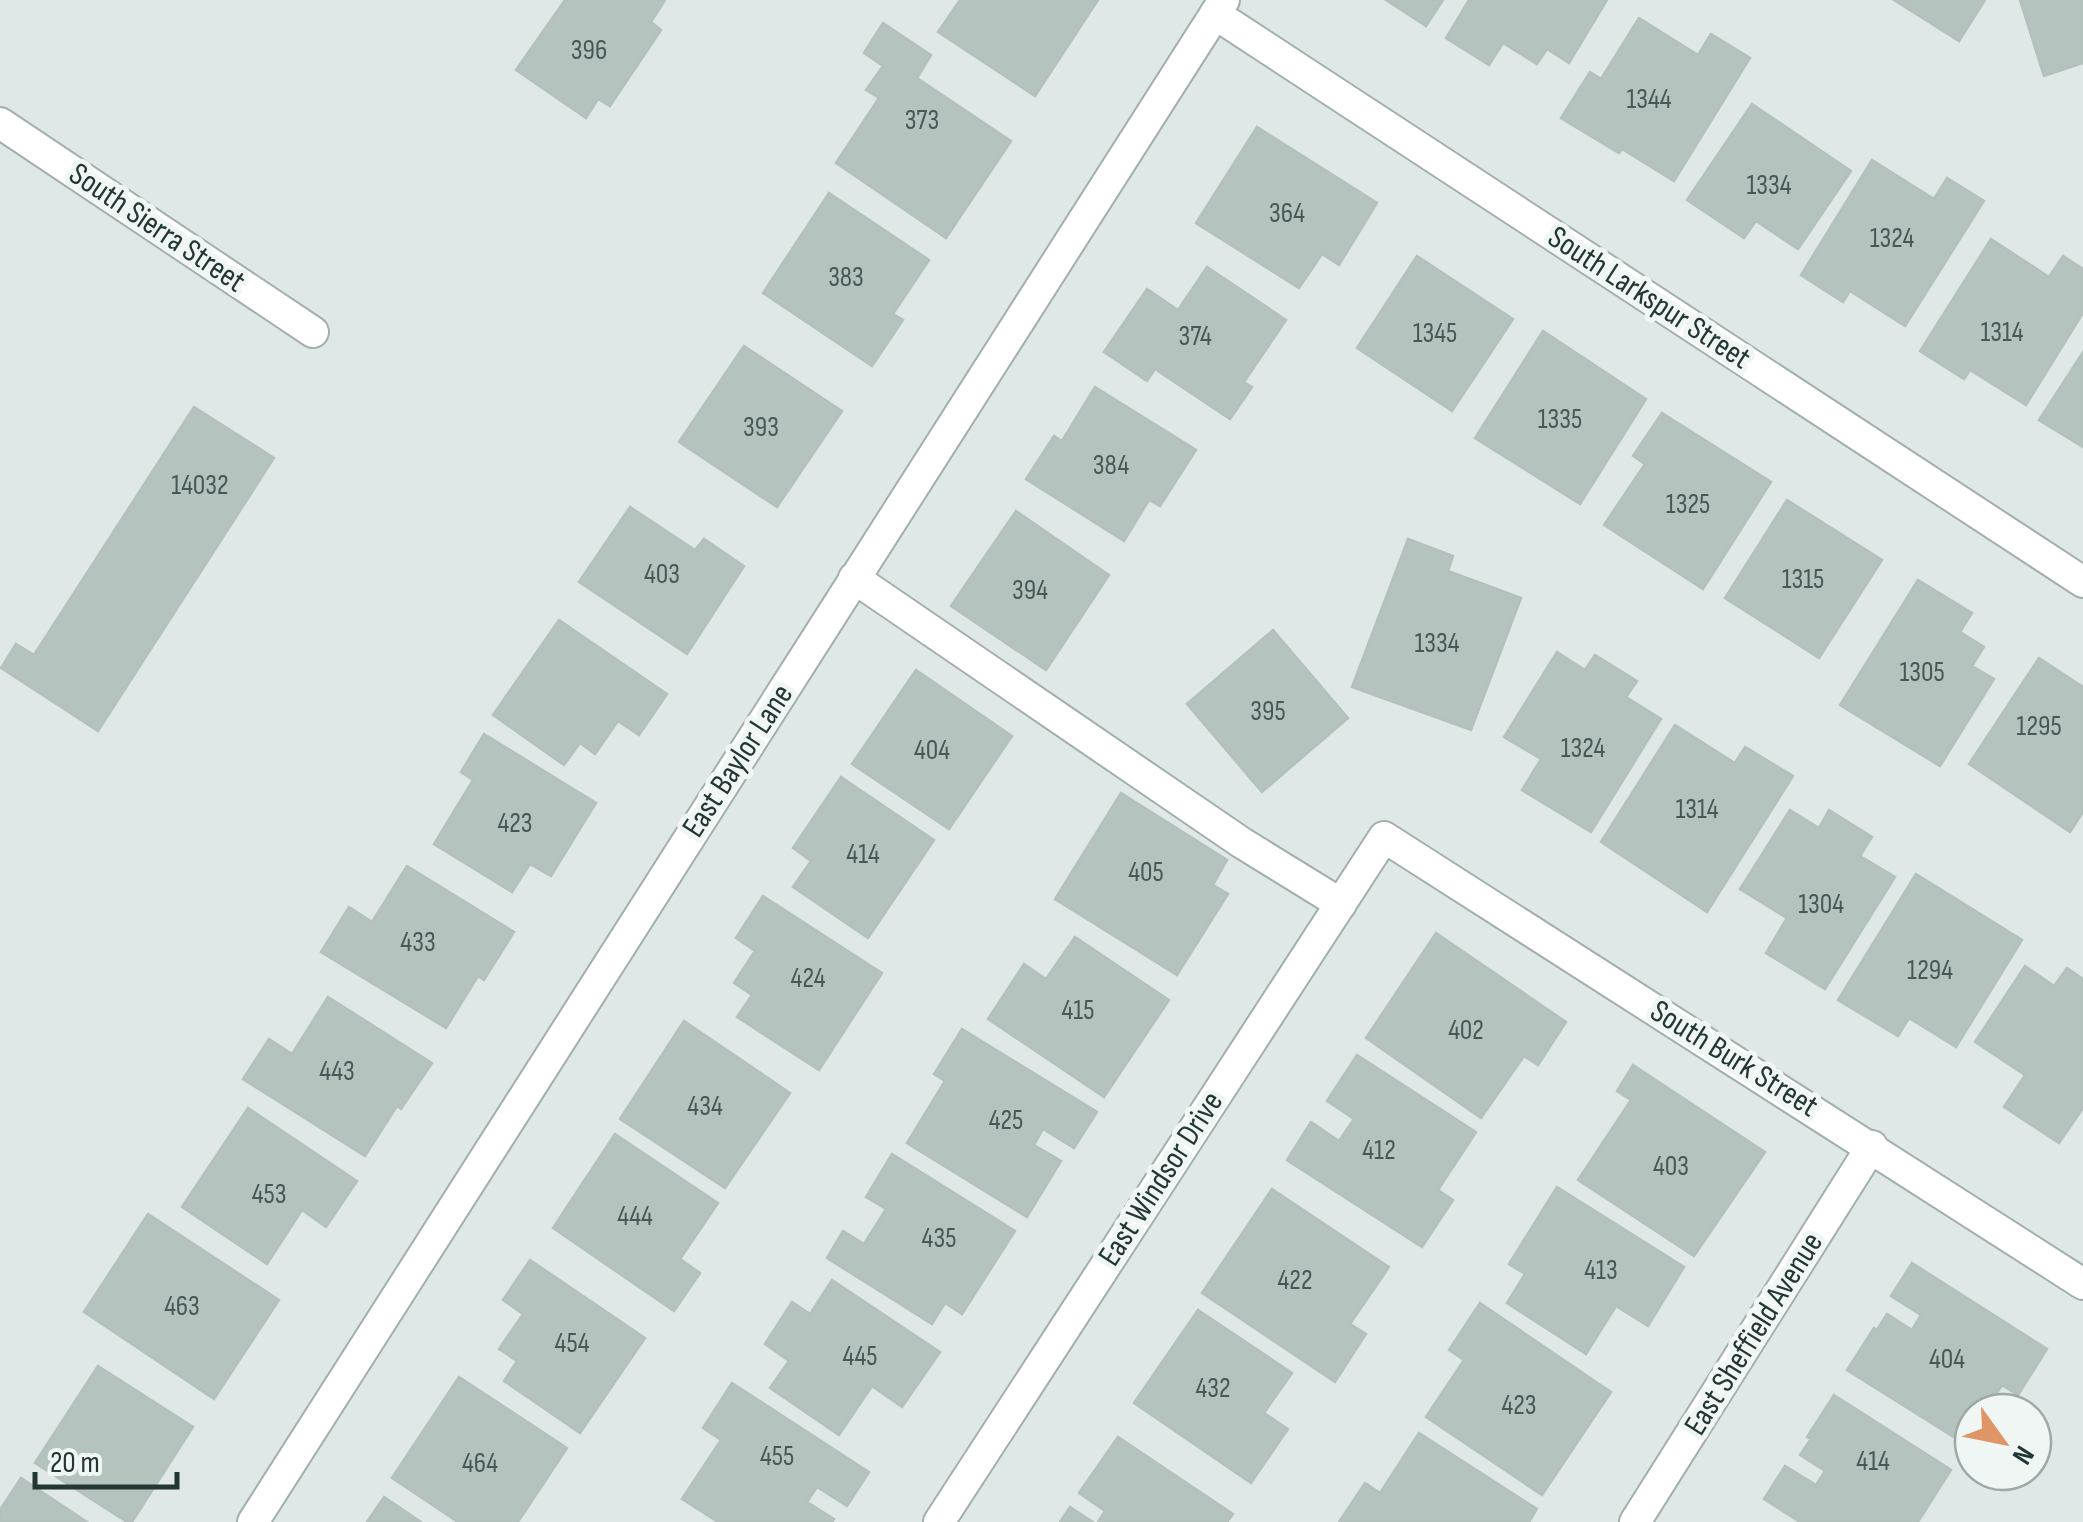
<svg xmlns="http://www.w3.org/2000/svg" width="2083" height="1522" viewBox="0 0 2083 1522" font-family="'Sofia Sans Condensed',sans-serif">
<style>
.building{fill:#b5c3bf;stroke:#b3c1bd;stroke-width:2.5}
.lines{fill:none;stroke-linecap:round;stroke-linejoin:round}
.minor-casing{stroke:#a3afad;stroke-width:34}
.minor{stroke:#fff;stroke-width:30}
.labels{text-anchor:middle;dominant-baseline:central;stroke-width:10;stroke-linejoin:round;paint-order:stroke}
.number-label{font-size:28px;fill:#475957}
.street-label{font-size:32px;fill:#223634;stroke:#eff6f3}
</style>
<rect width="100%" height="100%" fill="#dfe8e6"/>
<g class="building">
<path d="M 565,0 L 665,0 L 651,22 L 661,30 L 610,106 L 598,99 L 586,118 L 516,70 Z"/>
<path d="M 960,0 L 1098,0 L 1035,96 L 938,32 Z"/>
<path d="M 1386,0 L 1443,0 L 1426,26 Z"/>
<path d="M 1469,0 L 1607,0 L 1569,63 L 1547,49 L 1537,64 L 1503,43 L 1489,65 L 1446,38 Z"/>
<path d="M 1894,0 L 1985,0 L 1959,41 Z"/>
<path d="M 2020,0 L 2083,0 L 2083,63 L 2044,76 Z"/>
<path d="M 1639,18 L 1698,55 L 1711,34 L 1750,58 L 1674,181 L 1622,149 L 1619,153 L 1561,118 L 1590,72 L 1601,79 Z"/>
<path d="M 883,23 L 931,55 L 917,78 L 1011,141 L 946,238 L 836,163 L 879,98 L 866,90 L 883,66 L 864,53 Z"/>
<path d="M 1752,104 L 1851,171 L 1798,249 L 1756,221 L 1744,238 L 1687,200 Z"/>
<path d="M 1257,127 L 1377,203 L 1339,265 L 1322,254 L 1299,288 L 1196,223 Z"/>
<path d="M 1872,160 L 1934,199 L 1947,178 L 1984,201 L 1905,326 L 1850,291 L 1843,302 L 1801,275 Z"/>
<path d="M 829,193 L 929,260 L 893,314 L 903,320 L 872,366 L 763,293 Z"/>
<path d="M 1991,239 L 2049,277 L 2063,256 L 2083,269 L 2083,313 L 2026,405 L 1970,370 L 1964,379 L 1920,351 Z"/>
<path d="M 1417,256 L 1513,319 L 1452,411 L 1357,348 Z"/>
<path d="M 1207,267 L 1286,320 L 1244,382 L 1252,387 L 1230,419 L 1155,369 L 1147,381 L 1104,352 L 1147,289 L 1178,310 Z"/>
<path d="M 1543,331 L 1646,399 L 1580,504 L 1475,438 Z"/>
<path d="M 744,346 L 842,411 L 777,507 L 679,442 Z"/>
<path d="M 2083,352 L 2083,447 L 2039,420 Z"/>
<path d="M 1095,387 L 1196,450 L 1160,506 L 1149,500 L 1124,541 L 1026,479 L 1054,436 L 1062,441 Z"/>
<path d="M 194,407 L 274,458 L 98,731 L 1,668 L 16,644 L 34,655 Z"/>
<path d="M 1662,413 L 1771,482 L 1703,589 L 1604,525 L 1645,464 L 1633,456 Z"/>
<path d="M 1787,500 L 1882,560 L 1819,658 L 1725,598 Z"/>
<path d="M 630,507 L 695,550 L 704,539 L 744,566 L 687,654 L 579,582 Z"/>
<path d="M 1016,511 L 1109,575 L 1046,670 L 951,606 Z"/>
<path d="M 1408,539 L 1453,556 L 1448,571 L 1521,598 L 1471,730 L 1352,687 Z"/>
<path d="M 1918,580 L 1972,613 L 1960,632 L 1984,647 L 1972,666 L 1994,679 L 1940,766 L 1840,705 Z"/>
<path d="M 559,620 L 667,694 L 639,735 L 618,721 L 595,754 L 580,743 L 564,765 L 493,715 Z"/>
<path d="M 1273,630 L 1348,718 L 1262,792 L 1187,704 Z"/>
<path d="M 1557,652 L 1585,670 L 1595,655 L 1637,681 L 1626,697 L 1661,719 L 1591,832 L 1522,790 L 1541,759 L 1504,737 Z"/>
<path d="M 2039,658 L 2083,687 L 2083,812 L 2070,832 L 1969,764 Z"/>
<path d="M 916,670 L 1012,736 L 949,829 L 852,764 Z"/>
<path d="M 1675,725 L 1735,763 L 1745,747 L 1793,776 L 1707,912 L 1601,842 Z"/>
<path d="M 484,734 L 596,803 L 551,876 L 530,864 L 512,892 L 434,844 L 473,780 L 461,772 Z"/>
<path d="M 841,777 L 934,840 L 868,938 L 793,887 L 811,861 L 793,848 Z"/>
<path d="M 1121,793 L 1227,860 L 1213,885 L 1228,894 L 1177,975 L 1055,899 Z"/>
<path d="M 1790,810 L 1819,828 L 1829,810 L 1872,837 L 1860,856 L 1895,877 L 1825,989 L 1766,953 L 1787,918 L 1740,889 Z"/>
<path d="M 407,866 L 514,932 L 484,980 L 478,976 L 446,1028 L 321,952 L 349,907 L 372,922 Z"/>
<path d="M 1916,874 L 2022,940 L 1956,1047 L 1909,1018 L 1898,1036 L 1838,1000 Z"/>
<path d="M 763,896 L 882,973 L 819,1070 L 737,1017 L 752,995 L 734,983 L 755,951 L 736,938 Z"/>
<path d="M 1436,933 L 1566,1022 L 1538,1065 L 1524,1056 L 1481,1118 L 1366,1038 Z"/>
<path d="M 1075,937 L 1169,1000 L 1104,1097 L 988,1019 L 1024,964 L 1046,979 Z"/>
<path d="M 2025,966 L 2054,986 L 2067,968 L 2083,979 L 2083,1108 L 2059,1143 L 2004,1107 L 2025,1075 L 1975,1042 Z"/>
<path d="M 328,997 L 432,1063 L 401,1109 L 397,1106 L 365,1156 L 243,1079 L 269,1039 L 292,1054 Z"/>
<path d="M 684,1021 L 790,1093 L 725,1188 L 620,1119 Z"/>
<path d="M 962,1029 L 1097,1112 L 1074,1148 L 1043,1129 L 1034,1145 L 1061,1161 L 1027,1217 L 907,1143 L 945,1081 L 934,1074 Z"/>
<path d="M 1357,1055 L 1476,1132 L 1438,1190 L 1453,1200 L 1422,1247 L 1287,1160 L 1311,1122 L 1339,1141 L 1354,1119 L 1327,1101 Z"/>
<path d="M 1633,1065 L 1765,1152 L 1694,1256 L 1578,1180 L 1631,1100 L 1617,1091 Z"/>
<path d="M 248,1108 L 357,1181 L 326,1227 L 302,1210 L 267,1264 L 182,1207 Z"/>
<path d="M 615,1134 L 718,1203 L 680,1259 L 700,1273 L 674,1311 L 553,1228 Z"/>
<path d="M 892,1154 L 1015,1231 L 962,1314 L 945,1303 L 932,1324 L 827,1258 L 843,1231 L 864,1244 L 886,1209 L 866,1197 Z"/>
<path d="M 1557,1187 L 1684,1267 L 1648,1326 L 1616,1306 L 1586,1354 L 1507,1303 L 1525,1274 L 1509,1264 Z"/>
<path d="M 1272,1189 L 1389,1267 L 1350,1324 L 1366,1334 L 1335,1382 L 1202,1293 Z"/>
<path d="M 148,1214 L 279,1300 L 214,1399 L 84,1312 Z"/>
<path d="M 530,1260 L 645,1338 L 580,1433 L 504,1381 L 517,1361 L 499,1349 L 523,1314 L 503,1300 Z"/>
<path d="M 1912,1263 L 2047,1349 L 2018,1395 L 2002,1385 L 1985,1412 L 1973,1412 L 1973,1431 L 1965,1444 L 1847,1370 L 1874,1328 L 1877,1330 L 1887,1314 L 1912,1330 L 1921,1315 L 1891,1296 Z"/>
<path d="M 832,1280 L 940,1352 L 902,1407 L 872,1386 L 839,1435 L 770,1388 L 789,1361 L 765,1344 L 792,1302 L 810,1314 Z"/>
<path d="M 1480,1303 L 1611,1392 L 1542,1495 L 1426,1417 L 1464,1360 L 1449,1350 Z"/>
<path d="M 1198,1310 L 1292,1373 L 1264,1413 L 1288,1429 L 1251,1483 L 1134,1403 Z"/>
<path d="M 98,1366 L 193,1427 L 132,1522 L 127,1522 L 35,1463 Z"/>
<path d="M 459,1377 L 567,1448 L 518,1522 L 458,1522 L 392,1478 Z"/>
<path d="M 732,1383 L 869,1472 L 847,1506 L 817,1487 L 807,1502 L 834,1519 L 832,1522 L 718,1522 L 682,1499 L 721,1440 L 703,1428 Z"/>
<path d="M 1834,1395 L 1951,1470 L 1918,1522 L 1800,1522 L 1764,1499 L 1785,1466 L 1816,1485 L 1825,1471 L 1800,1455 L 1811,1439 L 1807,1437 Z"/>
<path d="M 1419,1433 L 1537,1509 L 1529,1522 L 1339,1522 L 1365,1483 L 1380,1493 Z"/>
<path d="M 1118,1437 L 1233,1514 L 1227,1522 L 1098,1522 L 1105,1511 L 1079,1493 Z"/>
<path d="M 21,1478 L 87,1522 L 0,1522 L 0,1510 Z"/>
<path d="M 384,1497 L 421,1522 L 367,1522 Z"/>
<path d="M 1070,1507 L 1093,1522 L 1060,1522 Z"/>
</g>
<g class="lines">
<defs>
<g id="minor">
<path d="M 1215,14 L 2083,582"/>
<path d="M 0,123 L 313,332"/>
<path d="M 854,578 L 1242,843 L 1341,904"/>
<path d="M 253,1522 L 1224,0"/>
<path d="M 939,1522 L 1384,837 L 2083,1284"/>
<path d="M 1635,1522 L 1872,1146"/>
</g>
</defs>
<use href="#minor" class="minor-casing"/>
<use href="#minor" class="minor"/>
</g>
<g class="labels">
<g class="number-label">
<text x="589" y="50">396</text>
<text x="1649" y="99">1344</text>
<text x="922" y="120">373</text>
<text x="1769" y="185">1334</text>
<text x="1287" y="213">364</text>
<text x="1892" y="238">1324</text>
<text x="846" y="277">383</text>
<text x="2002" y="332">1314</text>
<text x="1435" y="333">1345</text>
<text x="1195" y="336">374</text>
<text x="1560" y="419">1335</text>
<text x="761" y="427">393</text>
<text x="1111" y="465">384</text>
<text x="200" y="485">14032</text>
<text x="1688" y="504">1325</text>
<text x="662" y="574">403</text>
<text x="1803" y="579">1315</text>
<text x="1030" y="590">394</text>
<text x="1437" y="643">1334</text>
<text x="1922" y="672">1305</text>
<text x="1268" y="711">395</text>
<text x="2039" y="726">1295</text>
<text x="1583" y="748">1324</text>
<text x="932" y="750">404</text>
<text x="1697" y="809">1314</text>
<text x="515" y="823">423</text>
<text x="863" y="854">414</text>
<text x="1146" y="872">405</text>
<text x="1821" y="904">1304</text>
<text x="418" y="942">433</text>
<text x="1930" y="970">1294</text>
<text x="808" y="978">424</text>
<text x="1078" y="1010">415</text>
<text x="1466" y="1030">402</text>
<text x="337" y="1071">443</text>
<text x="705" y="1106">434</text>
<text x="1006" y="1120">425</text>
<text x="1379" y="1150">412</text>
<text x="1671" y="1166">403</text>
<text x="269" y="1194">453</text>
<text x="635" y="1216">444</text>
<text x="939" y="1238">435</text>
<text x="1601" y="1270">413</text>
<text x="1295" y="1280">422</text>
<text x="182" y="1306">463</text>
<text x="572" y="1343">454</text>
<text x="860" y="1356">445</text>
<text x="1947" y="1359">404</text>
<text x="1213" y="1388">432</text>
<text x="1519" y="1405">423</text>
<text x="777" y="1456">455</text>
<text x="1873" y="1461">414</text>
<text x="480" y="1463">464</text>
</g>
<g class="street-label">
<text transform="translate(157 228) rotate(34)">South Sierra Street</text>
<text transform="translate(1649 298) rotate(33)">South Larkspur Street</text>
<text transform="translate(738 761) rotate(-57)">East Baylor Lane</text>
<text transform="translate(1734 1059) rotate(32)">South Burk Street</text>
<text transform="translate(1161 1179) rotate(-57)">East Windsor Drive</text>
<text transform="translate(1754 1334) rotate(-58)">East Sheffield Avenue</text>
</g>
</g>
<g transform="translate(2003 1442) rotate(123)"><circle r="48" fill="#eff6f3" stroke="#9da9a7" stroke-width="2.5"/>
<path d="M0-8L18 38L0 25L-18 38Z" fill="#e09566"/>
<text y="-15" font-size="28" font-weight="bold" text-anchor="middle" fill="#223634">N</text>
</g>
<path d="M35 1472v15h142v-15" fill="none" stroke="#223634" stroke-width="5"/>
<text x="50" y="1472" font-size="30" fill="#223634" stroke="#eff6f3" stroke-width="8" paint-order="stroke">20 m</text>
</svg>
